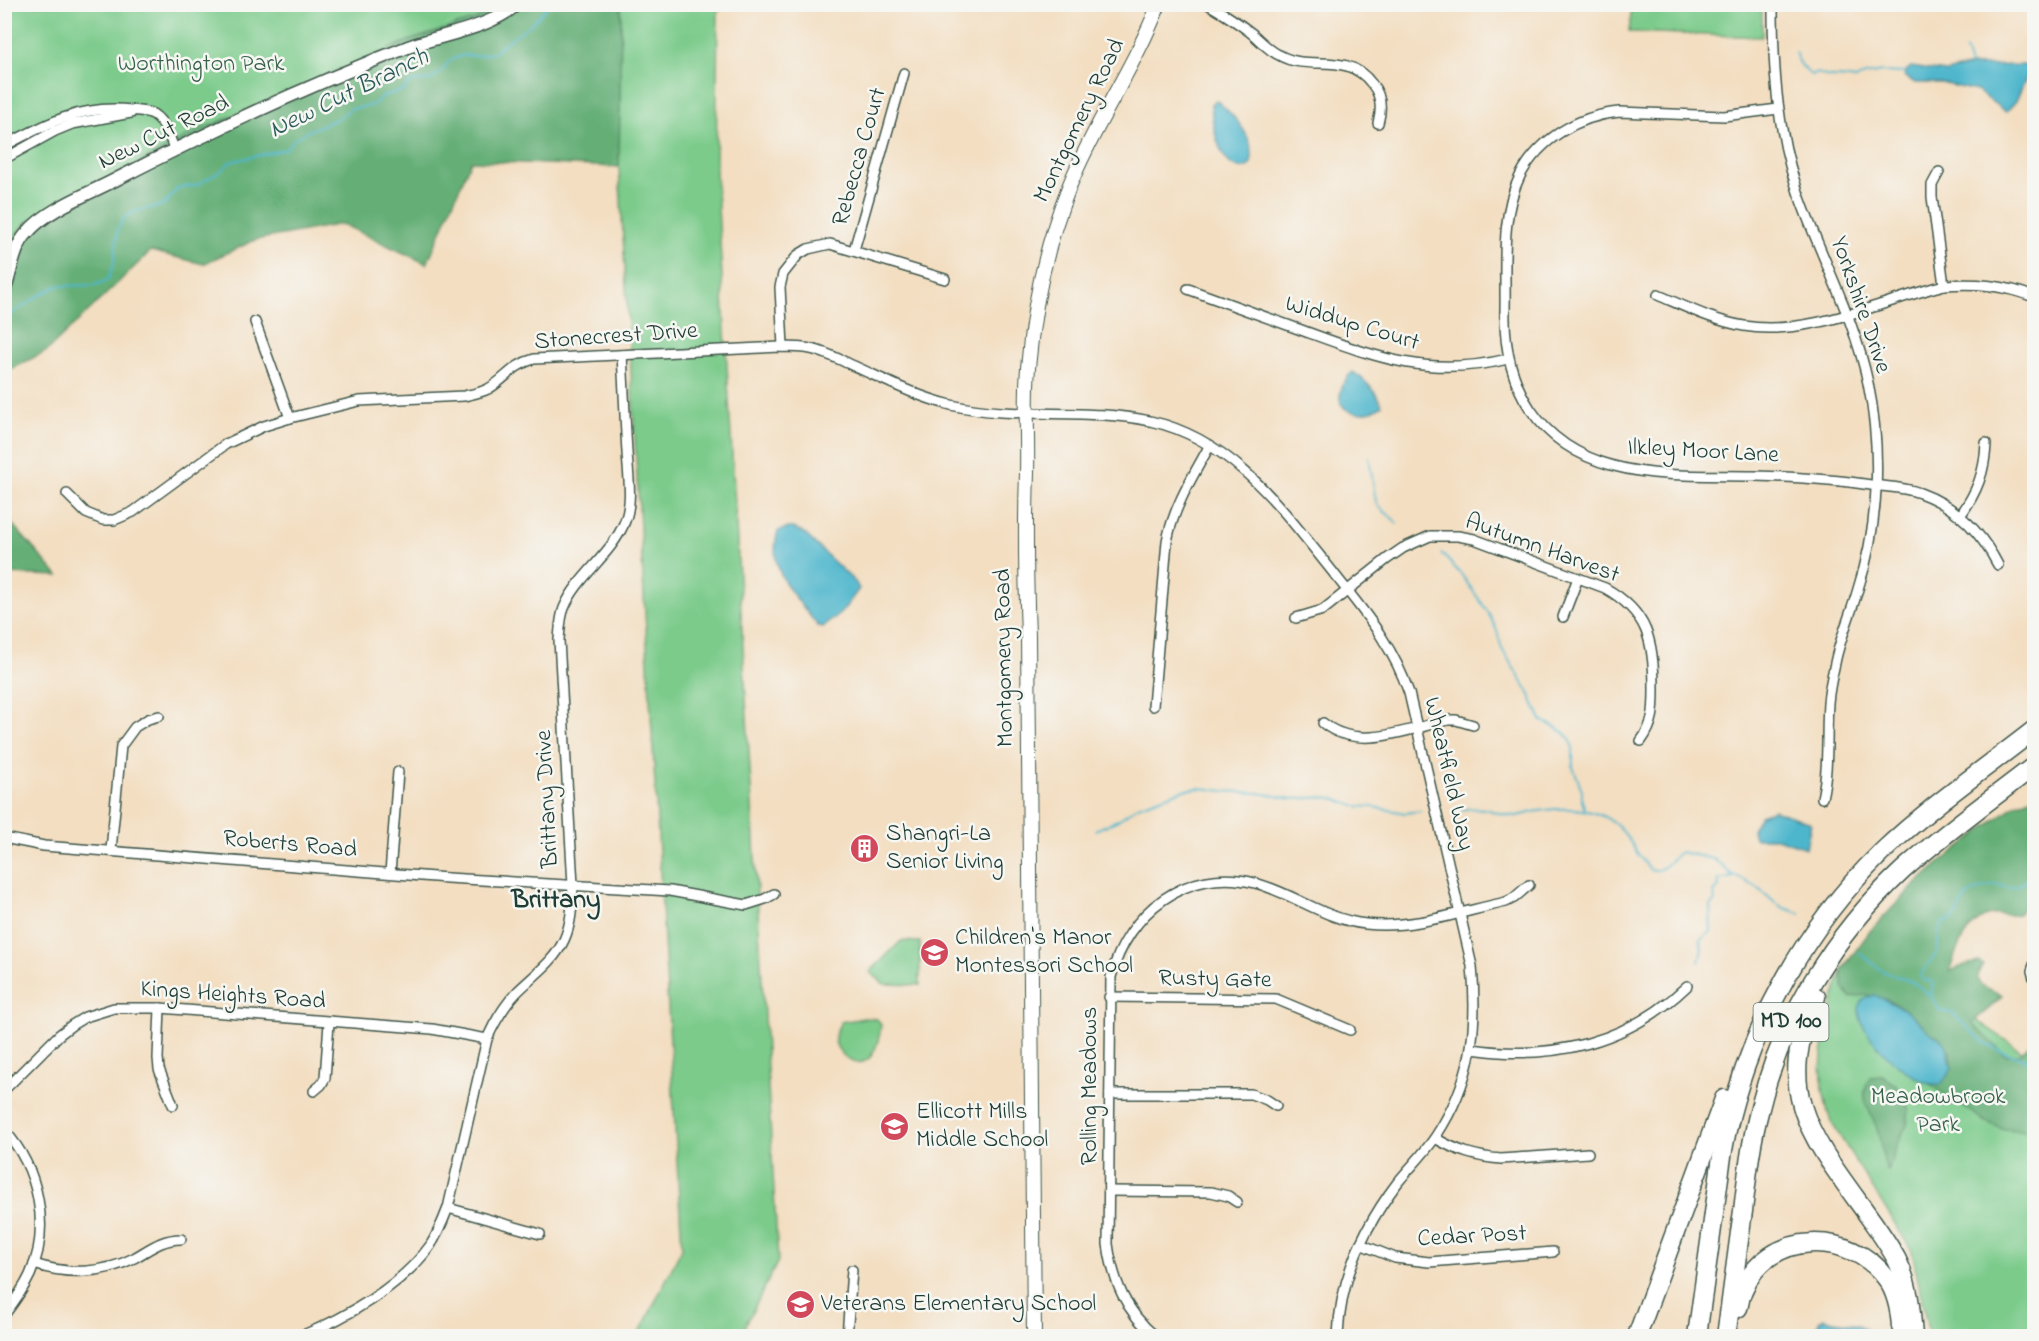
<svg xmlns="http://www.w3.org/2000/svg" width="2039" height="1341" viewBox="0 0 2039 1341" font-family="'Indie Flower',sans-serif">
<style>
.green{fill:#7ccb8b;stroke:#4e8460;stroke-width:1.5}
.forest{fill:#65af77;stroke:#427656;stroke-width:1.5}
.water{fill:#4eb6cc;stroke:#367a80;stroke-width:1.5}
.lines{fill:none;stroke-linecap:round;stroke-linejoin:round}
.stream{stroke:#4eb6cc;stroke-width:2}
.minor-casing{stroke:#3f5549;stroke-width:12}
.tertiary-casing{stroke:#3f5549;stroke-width:15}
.secondary-casing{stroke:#3f5549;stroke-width:16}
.motorway-casing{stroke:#3f5549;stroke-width:21}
.minor{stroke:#fff;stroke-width:9}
.tertiary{stroke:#fff;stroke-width:12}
.secondary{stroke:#fff;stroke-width:14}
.motorway{stroke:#fff;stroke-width:18}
.labels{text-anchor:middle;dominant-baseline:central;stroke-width:5;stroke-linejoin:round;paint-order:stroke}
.shield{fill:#f6f6f2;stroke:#60746d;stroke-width:1.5}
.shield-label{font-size:22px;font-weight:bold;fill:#1f3d34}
.park-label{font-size:24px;fill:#36604a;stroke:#f6f6f2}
.street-label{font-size:24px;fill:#1f3d34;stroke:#f6f6f2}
.poi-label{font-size:24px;fill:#1f3d34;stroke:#f6f6f2;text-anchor:start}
.water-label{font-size:26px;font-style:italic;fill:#2b5b5a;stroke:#f6f6f2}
.neighbourhood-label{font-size:26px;font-weight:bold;fill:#1f3d34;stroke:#f6f6f2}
</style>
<rect width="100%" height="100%" fill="#f6f6f2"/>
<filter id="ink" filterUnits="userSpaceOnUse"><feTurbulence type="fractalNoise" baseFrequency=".0167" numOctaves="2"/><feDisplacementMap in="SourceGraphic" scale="12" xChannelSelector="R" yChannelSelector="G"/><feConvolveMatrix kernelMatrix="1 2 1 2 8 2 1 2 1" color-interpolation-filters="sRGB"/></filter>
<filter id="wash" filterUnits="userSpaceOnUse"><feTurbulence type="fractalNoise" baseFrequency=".008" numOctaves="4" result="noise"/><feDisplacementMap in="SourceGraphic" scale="24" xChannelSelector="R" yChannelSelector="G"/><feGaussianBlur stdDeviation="1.35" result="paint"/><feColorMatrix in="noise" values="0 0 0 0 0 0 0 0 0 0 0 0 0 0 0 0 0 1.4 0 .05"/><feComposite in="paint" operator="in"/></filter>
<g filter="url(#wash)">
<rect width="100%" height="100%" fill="#f3dec1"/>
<g class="green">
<path d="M 5,5 L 508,5 L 482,17 L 406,42 L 200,130 L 5,269 Z"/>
<path d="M 621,5 L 718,5 L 716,172 L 778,1261 L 740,1336 L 638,1336 L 682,1248 L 619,167 Z"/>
<path d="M 1632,5 L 1762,5 L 1762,37 L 1629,32 Z"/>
<path d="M 2034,796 L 1987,904 L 1955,933 L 1943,972 L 1961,1010 L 2034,1059 L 2034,1336 L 1929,1336 L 1912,1251 L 1831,1122 C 1816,1077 1820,1052 1832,1007 C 1835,995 1837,983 1842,972 C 1845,964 1852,956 1857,949 C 1890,905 1931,869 1974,836 C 1994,821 2012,806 2034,796 Z"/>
<path d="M 901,941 L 920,942 L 920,985 L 884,984 L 870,972 Z"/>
<path d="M 864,1018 L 877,1019 L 881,1024 C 880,1036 878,1047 871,1056 C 858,1073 833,1053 835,1036 C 836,1031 839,1026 841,1022 Z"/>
</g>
<g class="forest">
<path d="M 508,5 L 621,5 L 619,167 L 471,161 L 427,264 L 342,224 L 255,240 L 203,264 L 151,251 L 47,351 L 5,372 L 5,269 L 17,232 L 30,220 L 200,130 L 406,42 L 482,17 Z"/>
<path d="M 5,516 L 58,576 L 5,574 Z"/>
<path d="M 2034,796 L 2034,937 L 2027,918 L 2028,907 L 2025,904 L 2019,914 C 2008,917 2001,913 1991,915 C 1968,920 1955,950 1950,971 L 1968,964 L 1979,962 L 1983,965 C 1968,988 1990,986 2002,996 C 1993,1007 1982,1013 1972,1023 L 2005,1055 L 2020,1054 L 2034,1040 L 2034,1135 L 2021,1130 L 2002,1129 L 1985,1121 L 1930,1084 L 1941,1084 C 1956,1069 1955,1053 1940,1039 C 1936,1035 1931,1034 1928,1031 C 1920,1025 1915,1016 1907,1011 C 1891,999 1869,991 1850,998 L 1843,987 L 1842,970 L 1870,931 L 1915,885 L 1942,861 L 2016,804 Z"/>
<path d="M 1882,1076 L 1896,1085 L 1909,1110 L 1907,1124 L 1896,1147 L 1888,1171 C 1880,1156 1882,1141 1876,1126 C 1869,1107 1858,1098 1870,1077 Z"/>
</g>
<g class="water">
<path d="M 2024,65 L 2029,68 L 2029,71 L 2016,101 L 2006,112 L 1977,91 L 1941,83 L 1915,83 L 1905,77 L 1906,71 L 1911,67 L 1946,72 L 1971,66 Z"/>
<path d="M 1216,100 C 1233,114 1253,134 1252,158 C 1251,161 1252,163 1249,166 C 1246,168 1243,169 1240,168 C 1218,166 1212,121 1211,104 Z"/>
<path d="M 1353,372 C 1364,379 1377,392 1382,405 C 1374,413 1356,416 1346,409 C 1333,401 1344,378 1353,372 Z"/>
<path d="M 788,528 L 794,528 L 804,533 L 856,583 L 859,589 L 842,612 L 823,627 L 818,626 C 795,596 766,571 778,531 Z"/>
<path d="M 1774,810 L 1811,823 L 1806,848 L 1777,838 L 1754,838 L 1752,830 L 1760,815 Z"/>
<path d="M 1875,995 L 1908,1011 L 1928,1031 L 1940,1039 L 1947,1046 L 1952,1068 L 1948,1076 L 1941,1084 C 1936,1084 1931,1085 1927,1083 C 1913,1077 1895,1064 1884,1053 C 1870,1039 1841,1002 1875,995 Z"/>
<path d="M 1824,1318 C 1839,1325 1857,1319 1869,1332 L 1868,1336 L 1816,1336 L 1819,1321 Z"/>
</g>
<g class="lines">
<g class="stream">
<path d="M 1965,50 L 1970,66"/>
<path d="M 1795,52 C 1798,62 1803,69 1811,75 L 1818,73 C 1830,81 1846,74 1856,80 L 1865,75 L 1882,72 L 1905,73"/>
<path d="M 4,319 L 40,295 L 57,286 L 95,285 L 108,280 L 114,263 L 118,228 L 124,218 L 133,212 L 164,205 L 178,188 L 197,185 L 222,170 L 230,162 L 286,149 L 294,139 L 308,131 L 339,118 L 350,109 L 373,105 L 381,97 L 404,90 L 411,82 L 430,80 L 442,71 L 450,60 L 464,55 L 475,56 L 494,53 L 506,42 L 531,24 L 550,4"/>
<path d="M 1369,457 L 1376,502 C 1381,512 1391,514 1397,524"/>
<path d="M 1441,553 L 1461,574 L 1488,612 L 1497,631 L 1502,649 L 1528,691 L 1541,720 L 1564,732 L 1570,739 L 1573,748 L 1573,767 L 1582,790 L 1582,801 L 1585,810"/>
<path d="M 1457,810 C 1468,809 1478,807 1489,810 C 1499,813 1506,816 1516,816 C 1524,815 1531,812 1539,811 C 1562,807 1592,807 1611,821 C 1631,834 1635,857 1652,871 C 1667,870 1669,860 1680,852 L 1714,859 L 1731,874 L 1757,887 L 1774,902 L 1784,908 L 1800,913"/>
<path d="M 1095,830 L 1118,820 L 1138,806 L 1183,790 L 1201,788 L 1224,791 L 1259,793 L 1293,799 L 1324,797 L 1337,799 L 1354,806 L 1374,807 L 1405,813 L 1421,811"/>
<path d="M 2034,875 C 2028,879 2022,885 2015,887 C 2007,889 2003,885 1997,885 C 1991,885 1975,891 1970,894 C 1957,902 1963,920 1943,922 C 1935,931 1940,941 1937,952 C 1933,962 1922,966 1921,977 L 1924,981 L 1930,980 L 1933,985 L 1931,996 L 1940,1011 L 1952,1013 L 1983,1042 L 1996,1049 L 2025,1059 L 2034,1070"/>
<path d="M 1859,952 L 1882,971 L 1913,982 L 1931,996"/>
<path d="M 1699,962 L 1702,949 L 1700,939 L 1711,932 L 1710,906 L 1715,901 L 1714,892 L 1719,887 L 1718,880 L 1734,877"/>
</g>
</g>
</g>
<g filter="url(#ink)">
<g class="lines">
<defs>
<g id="minor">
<path d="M 1208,4 C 1223,13 1237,22 1250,32 C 1260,40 1268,50 1279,55 C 1310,73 1346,49 1372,84 C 1382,96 1382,109 1378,123"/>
<path d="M 1773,4 C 1773,69 1777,131 1798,192 C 1820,256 1854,316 1868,383 C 1882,450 1879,525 1858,589 C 1851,614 1840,638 1835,663 C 1832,676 1829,690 1828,703 C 1826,735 1829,767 1822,798"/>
<path d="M 1778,109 L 1724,116 L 1619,112 C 1578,116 1539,139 1520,176 C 1500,216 1506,267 1505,310 C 1503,386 1538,446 1614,466 C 1659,478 1708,475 1754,476 C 1793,477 1832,479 1871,485 C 1888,487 1905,487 1920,493 C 1956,506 1981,532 1998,565"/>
<path d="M 4,146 C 45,124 82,104 131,110 C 138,111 147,111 153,114 C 165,122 170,137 174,149"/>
<path d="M 4,159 L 55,131 L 72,124 L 131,113"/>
<path d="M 1939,172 L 1932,185 L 1932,197 L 1944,285"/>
<path d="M 854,250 L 904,73"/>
<path d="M 1188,289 C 1227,303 1265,317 1304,331 C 1378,358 1429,378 1508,359"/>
<path d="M 1658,295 C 1686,307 1714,321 1744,326 C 1807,337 1883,301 1944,285 C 1977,283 2004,285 2034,297"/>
<path d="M 255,322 L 290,418"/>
<path d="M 783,347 L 780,287 L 783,274 L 798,255 L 808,249 L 830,244 L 945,279"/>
<path d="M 67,494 L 86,513 L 103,520 L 114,520 L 133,512 L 226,444 L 264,426 L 290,418 L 359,401 L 464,396 C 472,394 480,393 488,389 C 506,379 512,365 534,359 L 780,347 C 790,347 801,347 811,349 C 826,352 840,360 854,366 C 885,380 917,397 951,405 C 1016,420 1084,407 1150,421 C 1233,439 1282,509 1332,571 C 1363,611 1392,643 1409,693 L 1472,966 C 1478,1030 1472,1081 1436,1136 C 1425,1153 1410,1167 1398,1182 C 1363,1228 1340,1278 1338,1336"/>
<path d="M 1960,516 C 1977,492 1985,472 1986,443"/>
<path d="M 1563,617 L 1578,578"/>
<path d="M 1296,618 L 1323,610 L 1387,559 L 1403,548 L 1430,536 L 1458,536 L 1474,539 L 1605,588 C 1648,612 1654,642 1654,689 C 1654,709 1654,724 1641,741"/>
<path d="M 1153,706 L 1167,541 C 1174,506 1193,476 1210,445"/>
<path d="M 1323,723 C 1358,752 1408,729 1448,720 L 1456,720 L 1473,725"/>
<path d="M 4,838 L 44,846 L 447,878 L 670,891 L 746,905 L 765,899 L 774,894"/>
<path d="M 111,850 L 121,746 L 135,727 L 148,719 L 159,716"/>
<path d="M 390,873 L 398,772"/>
<path d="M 2034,965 L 2032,971 L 2034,978"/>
<path d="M 1109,997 L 1276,999 L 1350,1030"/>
<path d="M 160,1008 L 158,1058 L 159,1069 L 173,1105"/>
<path d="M 1472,1049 C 1552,1061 1628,1043 1687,986"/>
<path d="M 4,1090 L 59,1035 L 72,1025 L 85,1017 L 114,1008 L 160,1008 L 432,1029 L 487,1039"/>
<path d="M 314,1091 L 321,1085 L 325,1078 L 329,1023"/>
<path d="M 1110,1094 L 1251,1094 L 1267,1100 L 1276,1106"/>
<path d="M 4,1130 C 39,1168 51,1228 30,1275 C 23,1290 14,1302 4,1315"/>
<path d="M 1435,1138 C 1457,1151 1476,1157 1501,1159 L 1588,1153"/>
<path d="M 1109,1191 L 1211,1192 L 1228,1196 L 1237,1202"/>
<path d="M 448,1208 L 540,1234"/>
<path d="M 1360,1244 L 1395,1258 L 1429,1262 L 1553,1252"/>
<path d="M 34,1264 C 67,1275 103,1274 134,1258 C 150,1249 162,1239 181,1239"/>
<path d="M 301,1336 C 346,1318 401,1286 430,1246 C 438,1234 443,1221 448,1208 L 487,1039 C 495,1021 504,1006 517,992 C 534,975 554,962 564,940 C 572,923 572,903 573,885 L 559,640 C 560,629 560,618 564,608 C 578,575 612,555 625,521 C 633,501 628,474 627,452 C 625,420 624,388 622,355"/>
<path d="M 847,1336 L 852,1270"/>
<path d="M 1155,1336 C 1126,1312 1113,1281 1108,1244 L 1111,977 C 1127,913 1187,865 1255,883 C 1293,893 1326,920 1366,924 C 1414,929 1460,912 1506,902 L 1514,898 L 1529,885"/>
</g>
<path id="tertiary" d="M 4,292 C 11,273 13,248 27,233 C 46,210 86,195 113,181 C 208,132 307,86 408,47 C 443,34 489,29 517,4"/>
<path id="secondary" d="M 1034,1336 L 1028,636 C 1026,582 1025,527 1027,473 C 1028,438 1025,403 1028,368 C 1033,307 1046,245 1069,187 C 1094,124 1134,68 1159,4"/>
<g id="motorway">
<path d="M 1816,997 C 1774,1090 1808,1133 1862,1207 C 1874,1224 1887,1241 1897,1260 C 1909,1284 1911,1310 1913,1336"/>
<path d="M 1738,1308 C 1740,1303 1740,1296 1743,1290 C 1767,1230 1851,1229 1887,1279 C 1896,1292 1900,1311 1901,1327"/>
<path d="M 1637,1336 L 1724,1099"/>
<path d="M 1697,1336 C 1703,1293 1709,1250 1715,1206 C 1719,1181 1721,1155 1727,1130 C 1751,1025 1805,927 1882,852 C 1929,807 1983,770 2034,730"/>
<path d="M 1726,1336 C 1732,1295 1737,1253 1743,1211 C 1747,1176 1751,1141 1760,1108 C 1782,1018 1835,933 1903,870 C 1944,833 1990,800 2034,766"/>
</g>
</defs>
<use href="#minor" class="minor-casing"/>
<use href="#tertiary" class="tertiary-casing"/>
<use href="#secondary" class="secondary-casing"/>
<use href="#motorway" class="motorway-casing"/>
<use href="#minor" class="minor"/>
<use href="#tertiary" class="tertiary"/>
<use href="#secondary" class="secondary"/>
<use href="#motorway" class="motorway"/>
</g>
</g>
<defs>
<symbol id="building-disc" viewBox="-11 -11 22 22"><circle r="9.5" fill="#d1495b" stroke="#f6f6f2"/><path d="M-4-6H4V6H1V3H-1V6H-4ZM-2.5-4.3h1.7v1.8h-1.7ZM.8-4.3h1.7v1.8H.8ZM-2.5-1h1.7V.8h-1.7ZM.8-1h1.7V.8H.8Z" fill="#fff"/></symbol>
<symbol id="school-disc" viewBox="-11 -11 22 22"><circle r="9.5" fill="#d1495b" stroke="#f6f6f2"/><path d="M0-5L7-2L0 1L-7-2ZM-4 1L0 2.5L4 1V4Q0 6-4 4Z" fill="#fff"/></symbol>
</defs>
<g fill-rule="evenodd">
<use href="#building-disc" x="848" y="832" width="33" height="33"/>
<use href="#school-disc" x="918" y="936" width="33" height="33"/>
<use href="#school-disc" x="878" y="1110" width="33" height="33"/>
<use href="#school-disc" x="784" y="1288" width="33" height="33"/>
</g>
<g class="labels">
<rect class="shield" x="1753.5" y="1003" width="75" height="38" rx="4.5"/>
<g class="shield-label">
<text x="1791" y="1022">MD 100</text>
</g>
<g class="park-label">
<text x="201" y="64">Worthington Park</text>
<text x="1938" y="1097">Meadowbrook<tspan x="1938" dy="28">Park</tspan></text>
</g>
<g class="street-label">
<text transform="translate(1080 121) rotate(-64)">Montgomery Road</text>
<text transform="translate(164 133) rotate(-26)">New Cut Road</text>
<text transform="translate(860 157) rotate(-74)">Rebecca Court</text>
<text transform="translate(1860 305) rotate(71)">Yorkshire Drive</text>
<text transform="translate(1352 324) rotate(17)">Widdup Court</text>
<text transform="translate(616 337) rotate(-4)">Stonecrest Drive</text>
<text transform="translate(1703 452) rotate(3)">Ilkley Moor Lane</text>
<text transform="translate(1542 549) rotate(20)">Autumn Harvest</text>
<text transform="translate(1005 658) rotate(-91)">Montgomery Road</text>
<text transform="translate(1448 774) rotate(77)">Wheatfield Way</text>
<text transform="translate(548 799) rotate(-93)">Brittany Drive</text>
<text transform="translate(290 845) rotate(5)">Roberts Road</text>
<text transform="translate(1215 980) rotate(1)">Rusty Gate</text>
<text transform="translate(233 996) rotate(4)">Kings Heights Road</text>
<text transform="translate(1090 1086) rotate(-90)">Rolling Meadows</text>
<text transform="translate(1472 1237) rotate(-3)">Cedar Post</text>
</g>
<g class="poi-label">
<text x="886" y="834">Shangri-La<tspan x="886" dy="28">Senior Living</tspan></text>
<text x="955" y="938">Children's Manor<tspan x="955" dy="28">Montessori School</tspan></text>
<text x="916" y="1112">Ellicott Mills<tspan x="916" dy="28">Middle School</tspan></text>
<text x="821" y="1304">Veterans Elementary School</text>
</g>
<g class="water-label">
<text transform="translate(349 94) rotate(-26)">New Cut Branch</text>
</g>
<g class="neighbourhood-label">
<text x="556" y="901">Brittany</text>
</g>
</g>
<rect width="2039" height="1341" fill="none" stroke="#f6f6f2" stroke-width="24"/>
</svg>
